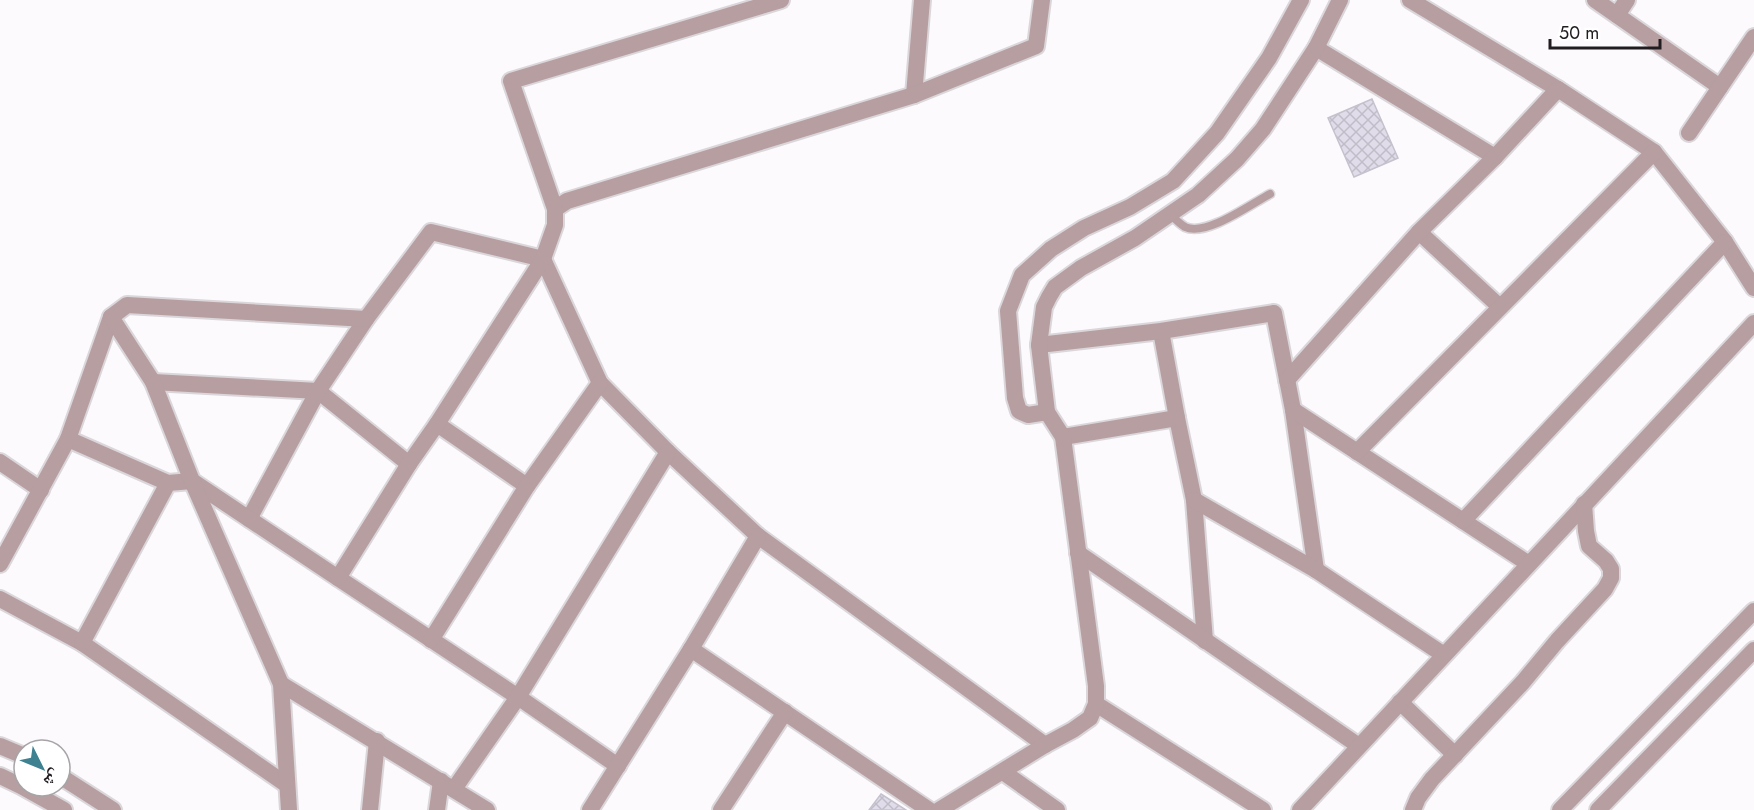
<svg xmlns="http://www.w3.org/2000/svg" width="1754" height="810" viewBox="0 0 1754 810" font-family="Jost,'Noto Naskh Arabic',sans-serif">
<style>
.building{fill:url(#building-cross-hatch);stroke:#c5c1cd;stroke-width:1.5}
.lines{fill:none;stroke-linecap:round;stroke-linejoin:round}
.service-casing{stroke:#dad6da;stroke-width:11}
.minor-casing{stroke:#dad6da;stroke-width:20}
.tertiary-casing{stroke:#dad6da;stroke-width:20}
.service{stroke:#b69ea1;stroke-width:8}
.minor{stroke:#b69ea1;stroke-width:16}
.tertiary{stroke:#b69ea1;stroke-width:16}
</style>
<defs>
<pattern id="building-cross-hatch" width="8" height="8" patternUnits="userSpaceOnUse" patternTransform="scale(1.5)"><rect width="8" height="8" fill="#e0dce9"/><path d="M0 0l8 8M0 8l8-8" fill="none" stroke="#c0bcc8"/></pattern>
</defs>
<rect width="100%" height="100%" fill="#fdfafe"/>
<g class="building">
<path d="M 1372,99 L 1398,158 L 1354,177 L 1328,118 Z"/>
<path d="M 881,794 L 906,810 L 869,810 Z"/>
</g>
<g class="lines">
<defs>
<path id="service" d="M 1171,215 C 1175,219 1180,224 1185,227 C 1206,237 1251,204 1270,194"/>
<g id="minor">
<path d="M 1410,0 L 1558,89 L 1654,152 L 1725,242 L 1754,288"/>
<path d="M 1595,0 L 1720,87"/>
<path d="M 1617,15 L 1627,0"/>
<path d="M 1316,48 L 1495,157"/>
<path d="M 914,95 L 922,0"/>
<path d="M 1689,133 L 1754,37"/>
<path d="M 555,209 L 567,201 L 914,95 L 1036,46 L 1042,0"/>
<path d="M 1419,232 L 1500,307"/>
<path d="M 1161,331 L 1177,418 L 1194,500 L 1205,641"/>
<path d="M 1039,345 L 1161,331 L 1274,313 L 1293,410 L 1316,570"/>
<path d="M 1287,380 L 1419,232 L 1495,157 L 1558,89"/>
<path d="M 153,382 L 318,391 L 409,464"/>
<path d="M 1293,410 L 1529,564"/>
<path d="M 437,424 L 527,486"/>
<path d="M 1063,437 L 1177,418"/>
<path d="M 68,439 L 168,483"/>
<path d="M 1357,452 L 1654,152"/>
<path d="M 0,462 L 41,490"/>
<path d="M 1194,500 L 1316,570 L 1444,655"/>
<path d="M 249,519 L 318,391 L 366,319 L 431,232 L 543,259 L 600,383 L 668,452 L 758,536 L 1045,745"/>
<path d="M 1463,521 L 1725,242"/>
<path d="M 1078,553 L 1359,746"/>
<path d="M 0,564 L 68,439 L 111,317"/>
<path d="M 338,578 L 518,697 L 618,766"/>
<path d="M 0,599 L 82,643 L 287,785"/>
<path d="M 431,640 L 527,486 L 600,383"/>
<path d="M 82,643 L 168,483 L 192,481 L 338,578 L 409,464 L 437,424 L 543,259 L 555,225 L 555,209 L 511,81 L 781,0"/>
<path d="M 691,649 L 929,810"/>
<path d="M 281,684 L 487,810"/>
<path d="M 1400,702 L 1455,755"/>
<path d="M 1096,704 L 1263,810"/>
<path d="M 1003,772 L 1057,810"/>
<path d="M 454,789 L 518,697 L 668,452"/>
<path d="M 289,810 L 281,684 L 192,481 L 153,382 L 111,317 L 127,305 L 366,319"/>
<path d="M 370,810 L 377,741"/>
<path d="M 437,810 L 441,781"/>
<path d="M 590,810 L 691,649 L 758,536"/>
<path d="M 721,810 L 785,712"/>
<path d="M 1300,810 L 1754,323"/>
<path d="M 1413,810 L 1418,798 L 1432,779 L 1523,682 L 1557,641 L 1605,589 L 1611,578 L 1611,569 L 1606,561 L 1589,546 L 1586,531 L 1584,504"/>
<path d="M 1560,810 L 1754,611"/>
<path d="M 1598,810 L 1754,650"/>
</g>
<g id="tertiary">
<path d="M 1047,412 L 1028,415 L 1019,411 L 1015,398 L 1008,311 L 1022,275 L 1051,249 L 1084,228 L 1130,207 L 1173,181 L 1217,133 L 1269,58 L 1301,0"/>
<path d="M 0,746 L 24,756"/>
<path d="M 0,776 L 21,786 L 64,810"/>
<path d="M 60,776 L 113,810"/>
<path d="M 939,810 L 1045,745 L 1073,730 L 1090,718 L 1096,704 L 1096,686 L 1063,437 L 1047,412 L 1039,345 L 1044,307 L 1049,297 L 1055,287 L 1081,268 L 1135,238 L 1198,195 L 1237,159 L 1263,129 L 1316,48 L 1340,0"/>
</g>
</defs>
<use href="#service" class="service-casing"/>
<use href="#minor" class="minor-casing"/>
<use href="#tertiary" class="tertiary-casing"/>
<use href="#service" class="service"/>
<use href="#minor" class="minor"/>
<use href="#tertiary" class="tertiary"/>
</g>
<g transform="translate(42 768) rotate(133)"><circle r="28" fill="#ffffff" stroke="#a6a4a6" stroke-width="1.5"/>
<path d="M0-4.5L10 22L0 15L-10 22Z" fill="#3e8191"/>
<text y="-9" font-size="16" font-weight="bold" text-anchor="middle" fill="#201c20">ش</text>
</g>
<path d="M1550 39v9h110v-9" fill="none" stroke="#201c20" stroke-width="3"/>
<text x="1559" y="39" font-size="18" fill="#201c20" stroke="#ffffff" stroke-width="4.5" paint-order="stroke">50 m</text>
</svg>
